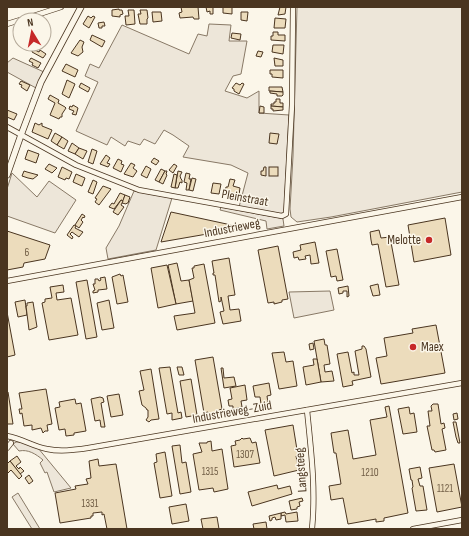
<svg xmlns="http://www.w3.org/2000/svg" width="469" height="536" viewBox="0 0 469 536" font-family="'Sofia Sans Condensed',sans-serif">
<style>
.green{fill:#ede6d9;stroke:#887966}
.building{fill:#ecdcbc;stroke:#4a3520}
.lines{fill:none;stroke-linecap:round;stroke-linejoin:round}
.minor-casing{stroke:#4a3520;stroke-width:6}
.tertiary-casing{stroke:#4a3520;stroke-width:7}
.minor{stroke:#fbf6e9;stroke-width:4.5}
.tertiary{stroke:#fbf6e9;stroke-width:5.5}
.poi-dot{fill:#c62828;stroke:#fbf6e9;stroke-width:1.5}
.labels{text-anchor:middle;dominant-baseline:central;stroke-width:3;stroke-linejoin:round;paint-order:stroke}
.number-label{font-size:11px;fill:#725f47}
.street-label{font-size:13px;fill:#4a3520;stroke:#fbf6e9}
.poi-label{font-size:13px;fill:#4a3520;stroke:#fbf6e9;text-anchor:end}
</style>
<rect width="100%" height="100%" fill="#fbf6e9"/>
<g class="green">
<path d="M 297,7 L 462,7 L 462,192 L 331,217 L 297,222 L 291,217 L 290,209 L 293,156 Z"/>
<path d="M 209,24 L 231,25 L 229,41 L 247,41 L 241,74 L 233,76 L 225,91 L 247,98 L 259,91 L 259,113 L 289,115 L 284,212 L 282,214 L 239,207 L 248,173 L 231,165 L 183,157 L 189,146 L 173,135 L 164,130 L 155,144 L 144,139 L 140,145 L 128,141 L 125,146 L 111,137 L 107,145 L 76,131 L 98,82 L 85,76 L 90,64 L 99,68 L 122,25 L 189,54 L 198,34 L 207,36 Z"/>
<path d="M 13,58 L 44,72 L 36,88 L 7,72 L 7,63 Z"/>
<path d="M 12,173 L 37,197 L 49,181 L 76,200 L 55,233 L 7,216 L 7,189 Z"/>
<path d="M 134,191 L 172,198 L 156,250 L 108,259 L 106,248 L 119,226 Z"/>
<path d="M 221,207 L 280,218 L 283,219 L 284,226 L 267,229 L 266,221 L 220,210 Z"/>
<path d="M 330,291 L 334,310 L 294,318 L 289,292 Z"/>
<path d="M 16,442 L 21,442 L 38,448 L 71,488 L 54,492 L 47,472 L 45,473 L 40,463 L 43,460 C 36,454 28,449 19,451 L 13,444 Z"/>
<path d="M 18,493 L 40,529 L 32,529 L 12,497 Z"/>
</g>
<g class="building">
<path d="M 181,7 L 198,7 L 199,19 L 194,19 L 193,17 L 180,18 L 179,13 L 182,12 Z"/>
<path d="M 206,7 L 213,7 L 213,14 L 210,14 L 210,11 L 207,12 Z"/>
<path d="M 223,7 L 232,7 L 232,14 L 223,13 Z"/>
<path d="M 280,7 L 286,7 L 285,14 L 278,15 Z"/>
<path d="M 119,9 L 119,10 L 122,10 L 123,14 L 120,15 L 120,17 L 112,16 L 112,10 Z"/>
<path d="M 128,10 L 134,10 L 135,24 L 126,25 L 125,16 L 129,16 Z"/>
<path d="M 140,10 L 147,10 L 148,18 L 147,19 L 147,24 L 140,24 L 138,14 L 141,14 Z"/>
<path d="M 152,12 L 161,12 L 162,21 L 153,22 Z"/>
<path d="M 241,12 L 248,12 L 247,21 L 241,20 Z"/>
<path d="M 88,16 L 91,18 L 93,16 L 95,17 L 89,28 L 83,24 Z"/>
<path d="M 275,18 L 286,19 L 285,28 L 274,28 Z"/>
<path d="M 104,22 L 105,26 L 102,26 L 102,28 L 99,28 L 98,23 Z"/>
<path d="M 273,32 L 278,32 L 278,35 L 285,35 L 285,41 L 271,40 L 271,36 L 273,36 Z"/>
<path d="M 232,33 L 241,34 L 240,40 L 231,38 Z"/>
<path d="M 92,35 L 105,41 L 102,47 L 90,40 Z"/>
<path d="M 80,40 L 84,42 L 82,47 L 83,52 L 78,56 L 71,53 Z"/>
<path d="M 273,45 L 284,45 L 283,54 L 272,52 Z"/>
<path d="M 33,49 L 39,52 L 40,50 L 46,54 L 43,58 L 32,52 Z"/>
<path d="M 258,51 L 263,52 L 261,57 L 256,56 Z"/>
<path d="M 31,58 L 41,63 L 38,68 L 32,65 L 33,63 L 29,61 Z"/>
<path d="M 274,58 L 283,60 L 283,66 L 275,66 Z"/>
<path d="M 66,64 L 78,70 L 75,77 L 62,71 Z"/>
<path d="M 270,70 L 283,70 L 283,78 L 272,77 L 272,74 L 270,74 Z"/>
<path d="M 67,80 L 75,84 L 69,98 L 62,94 Z"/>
<path d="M 21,81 L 30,85 L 27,91 L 21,87 L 22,85 L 19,84 Z"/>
<path d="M 81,83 L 90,88 L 88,92 L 79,87 Z"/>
<path d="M 236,83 L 240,85 L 242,83 L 244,84 L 239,94 L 234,91 L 234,89 L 232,88 Z"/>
<path d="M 269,87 L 282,87 L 283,92 L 269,91 Z"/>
<path d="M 270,91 L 283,92 L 283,95 L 282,96 L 277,96 L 277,94 L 270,93 Z"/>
<path d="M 50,95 L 59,100 L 58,103 L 65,107 L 66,108 L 62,114 L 62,117 L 60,117 L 59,119 L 50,115 L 55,103 L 48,99 Z"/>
<path d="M 276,99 L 280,99 L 280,103 L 283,103 L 283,107 L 271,106 L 271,104 L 274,104 L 274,102 L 276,102 Z"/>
<path d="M 73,105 L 78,108 L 76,115 L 72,114 L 74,111 L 69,109 L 70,106 L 72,107 Z"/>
<path d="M 260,106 L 264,107 L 264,113 L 259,113 Z"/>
<path d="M 271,106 L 283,107 L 283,110 L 273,111 L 273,109 L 271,109 Z"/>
<path d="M 7,110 L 17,114 L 14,120 L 7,117 Z"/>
<path d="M 35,123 L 39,125 L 42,123 L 42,126 L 52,130 L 48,139 L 32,132 Z"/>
<path d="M 55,133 L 62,137 L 57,145 L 51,141 Z"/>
<path d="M 270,133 L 279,134 L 277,144 L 269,143 Z"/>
<path d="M 62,137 L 68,141 L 64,149 L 57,145 Z"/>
<path d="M 72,143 L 79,148 L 75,154 L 68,151 Z"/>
<path d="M 79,148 L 87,151 L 83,159 L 75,154 Z"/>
<path d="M 92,149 L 97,151 L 93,164 L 88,162 Z"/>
<path d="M 28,150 L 39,154 L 36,163 L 25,159 Z"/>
<path d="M 106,155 L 110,158 L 107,163 L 110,164 L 108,167 L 100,164 Z"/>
<path d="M 154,158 L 159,161 L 156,165 L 151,162 Z"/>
<path d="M 118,159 L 122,161 L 121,164 L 124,165 L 121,172 L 113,168 Z"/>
<path d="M 131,163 L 135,165 L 133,168 L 137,171 L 133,177 L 124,174 Z"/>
<path d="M 49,164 L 57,168 L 52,173 L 45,169 Z"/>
<path d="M 174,164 L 177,166 L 173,173 L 169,170 Z"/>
<path d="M 146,166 L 151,169 L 147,178 L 141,175 Z"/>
<path d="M 62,167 L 72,172 L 69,179 L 66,178 L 65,180 L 58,177 Z"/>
<path d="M 264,167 L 266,167 L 266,176 L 261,175 L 261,171 L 263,171 Z"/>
<rect x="269" y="167" width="9" height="9"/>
<path d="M 161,169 L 165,171 L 159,182 L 155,180 Z"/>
<path d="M 24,171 L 27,172 L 38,175 L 33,179 L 28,178 L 22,176 Z"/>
<path d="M 165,171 L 167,171 L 166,174 L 167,175 L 163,184 L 159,182 Z"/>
<path d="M 178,171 L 182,172 L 180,176 L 181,179 L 182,180 L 182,183 L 180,182 L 178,188 L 175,188 Z"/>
<path d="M 186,173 L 190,174 L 189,179 L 191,179 L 189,190 L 186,190 L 187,183 L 184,182 Z"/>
<path d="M 76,174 L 85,178 L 82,186 L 73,182 Z"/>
<path d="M 174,174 L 177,175 L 175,188 L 171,187 Z"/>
<path d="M 192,178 L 196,179 L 193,191 L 189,190 Z"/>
<path d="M 230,179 L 235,180 L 233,186 L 240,188 L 239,195 L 232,193 L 231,196 L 226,195 L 227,192 L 225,191 L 226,187 L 228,187 Z"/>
<path d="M 93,180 L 97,182 L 93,194 L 88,192 Z"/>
<path d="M 213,183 L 221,184 L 219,194 L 211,193 Z"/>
<path d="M 103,186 L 111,189 L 99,205 L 95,202 L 97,199 L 95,198 Z"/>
<path d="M 120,193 L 125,195 L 123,201 L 121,200 L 114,209 L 109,207 L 112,203 L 114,204 L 115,202 Z"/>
<path d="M 125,195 L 130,197 L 128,203 L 127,203 L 126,204 L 122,203 Z"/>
<path d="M 121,200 L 123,201 L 121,205 L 124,207 L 118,215 L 113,212 Z"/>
<path d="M 171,212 L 236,226 L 236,229 L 161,242 Z"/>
<path d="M 82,214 L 85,216 L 84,218 L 83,217 L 81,220 L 83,222 L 79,228 L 75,225 Z"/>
<path d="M 445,218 L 451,255 L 414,262 L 408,225 Z"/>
<path d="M 74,225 L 76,226 L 75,228 L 83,232 L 79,237 L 72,232 L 70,234 L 73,237 L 72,239 L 67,235 Z"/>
<path d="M 379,230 L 381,238 L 390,237 L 399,285 L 386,287 L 378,244 L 372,245 L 371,240 L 370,232 Z"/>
<path d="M 7,231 L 50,245 L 45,259 L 24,263 L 23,267 L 7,270 Z"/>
<path d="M 315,242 L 319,263 L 311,264 L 310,255 L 305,256 L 306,259 L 299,260 L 298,257 L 294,258 L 293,252 L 301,250 L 300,245 Z"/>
<path d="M 278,246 L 288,299 L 282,300 L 282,302 L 274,304 L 274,302 L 268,303 L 258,250 Z"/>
<path d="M 337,249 L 343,280 L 337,281 L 336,276 L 331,277 L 326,251 Z"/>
<path d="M 229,258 L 235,295 L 228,296 L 230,310 L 239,309 L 241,321 L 223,324 L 220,312 L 224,311 L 221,297 L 221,301 L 219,302 L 215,275 L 213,275 L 213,273 L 214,273 L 212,261 Z"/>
<path d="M 177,263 L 181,281 L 189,280 L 193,301 L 176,304 L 168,265 Z"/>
<path d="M 204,264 L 215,323 L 177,330 L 174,316 L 195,313 L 189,280 L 194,278 L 192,268 L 194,268 L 194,266 Z"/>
<path d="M 167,265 L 176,304 L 158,308 L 151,268 Z"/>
<path d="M 120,274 L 121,276 L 123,275 L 128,302 L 117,304 L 112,277 Z"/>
<path d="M 105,277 L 107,289 L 98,290 L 98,292 L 93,293 L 93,291 L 95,290 L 93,284 L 95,284 L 95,279 L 98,279 L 99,281 L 101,280 L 100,278 Z"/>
<path d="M 87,280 L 97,337 L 86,339 L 76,282 Z"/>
<path d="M 378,284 L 380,295 L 373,296 L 370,286 Z"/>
<path d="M 63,285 L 64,292 L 56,293 L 57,300 L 71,298 L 78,335 L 49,340 L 42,303 L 45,302 L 45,299 L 52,298 L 50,287 Z"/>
<path d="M 348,286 L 349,296 L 347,297 L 347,291 L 343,291 L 343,293 L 339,294 L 338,288 Z"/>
<path d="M 25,300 L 27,315 L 18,317 L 15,302 Z"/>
<path d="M 109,300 L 114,328 L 102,330 L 97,303 Z"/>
<path d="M 33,302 L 37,327 L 29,330 L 26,306 L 27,306 L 27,303 Z"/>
<path d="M 7,312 L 15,355 L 7,357 Z"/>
<path d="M 436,325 L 445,373 L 381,384 L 376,358 L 387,356 L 384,338 L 413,333 L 412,329 Z"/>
<path d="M 324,339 L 325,345 L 327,345 L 330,364 L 324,365 L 325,372 L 332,371 L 334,381 L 321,382 L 314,341 Z"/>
<path d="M 313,343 L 314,349 L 310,350 L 309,344 Z"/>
<path d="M 362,346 L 364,346 L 366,349 L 371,377 L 352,381 L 353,385 L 343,387 L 337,354 L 348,352 L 352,373 L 354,372 L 354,375 L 359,375 L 355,351 L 362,349 Z"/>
<path d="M 284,352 L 286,362 L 293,361 L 297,386 L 279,389 L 272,353 Z"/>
<path d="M 213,357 L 222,409 L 219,410 L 219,412 L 209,414 L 208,412 L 204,413 L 195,360 Z"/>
<path d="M 313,359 L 317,359 L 321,382 L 306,385 L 303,367 L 314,365 Z"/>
<path d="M 170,367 L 178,413 L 181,412 L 182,418 L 172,420 L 172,413 L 167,414 L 159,368 Z"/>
<path d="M 177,367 L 182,367 L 184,375 L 179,375 Z"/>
<path d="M 221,368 L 223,368 L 224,378 L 234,377 L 236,386 L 224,388 Z"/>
<path d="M 151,369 L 159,419 L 151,420 L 149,422 L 146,420 L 148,417 L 148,410 L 147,410 L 146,408 L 142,405 L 139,391 L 144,390 L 140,371 Z"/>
<path d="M 191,379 L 197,415 L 186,417 L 180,381 Z"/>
<path d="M 269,383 L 271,395 L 267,396 L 268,403 L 261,404 L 260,397 L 255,397 L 253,386 Z"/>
<path d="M 245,385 L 247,400 L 241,401 L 242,407 L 233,409 L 233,406 L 229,406 L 228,400 L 232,399 L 230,388 Z"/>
<path d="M 46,389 L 52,424 L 47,425 L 48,431 L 45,431 L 43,433 L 41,428 L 32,430 L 32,425 L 24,426 L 22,413 L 20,414 L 19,409 L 22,409 L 19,393 Z"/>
<path d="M 7,392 L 8,392 L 13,424 L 7,424 Z"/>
<path d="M 119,394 L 123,415 L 111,417 L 107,396 Z"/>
<path d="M 100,397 L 103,398 L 104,402 L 101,403 L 105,427 L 101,427 L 100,420 L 95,421 L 91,399 Z"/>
<path d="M 75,399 L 76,404 L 81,403 L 86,431 L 74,433 L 74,435 L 66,436 L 65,429 L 59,430 L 55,408 L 60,407 L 59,402 Z"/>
<path d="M 433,404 L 438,404 L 441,424 L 444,423 L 445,428 L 442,429 L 446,450 L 435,452 L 434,450 L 432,450 L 427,426 L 430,426 L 428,411 L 432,411 L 431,406 Z"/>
<path d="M 389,406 L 408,513 L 384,518 L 384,521 L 376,522 L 376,519 L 348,524 L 343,498 L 331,500 L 329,486 L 341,484 L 336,453 L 334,453 L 331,433 L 348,430 L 353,459 L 376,455 L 370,420 L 387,417 L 385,407 Z"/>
<path d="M 409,407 L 410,414 L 414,413 L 417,432 L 403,434 L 398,409 Z"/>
<path d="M 457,413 L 458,419 L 454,420 L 453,414 Z"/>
<path d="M 453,422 L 456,422 L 460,443 L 458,443 L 456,437 Z"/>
<path d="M 293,425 L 298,456 L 296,456 L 299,470 L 274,476 L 265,430 Z"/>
<path d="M 242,438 L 243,439 L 250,438 L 252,443 L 256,442 L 260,463 L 234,467 L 231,446 L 236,445 L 235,441 L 240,440 Z"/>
<path d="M 211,441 L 212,451 L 222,449 L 228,489 L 214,492 L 213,488 L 199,490 L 193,454 L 202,452 L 199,443 L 207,443 L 207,442 Z"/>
<path d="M 180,445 L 182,463 L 186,462 L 191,492 L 180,494 L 172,446 Z"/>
<path d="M 165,452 L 172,496 L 160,498 L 154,463 L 157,462 L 156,454 Z"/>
<path d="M 17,456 L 21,462 L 16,466 L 19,469 L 20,467 L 24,471 L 20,474 L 10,461 Z"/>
<path d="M 98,459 L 99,466 L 116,464 L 127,529 L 107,529 L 104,514 L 102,515 L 102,512 L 93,513 L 93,516 L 91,516 L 91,518 L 60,523 L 55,493 L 76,489 L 75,486 L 88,484 L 86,479 L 91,478 L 89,461 Z"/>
<path d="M 10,461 L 22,476 L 19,479 L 11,470 L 8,473 L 7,471 L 7,464 Z"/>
<path d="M 454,464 L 462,507 L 437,512 L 429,468 Z"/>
<path d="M 420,467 L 422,478 L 418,479 L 420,486 L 423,486 L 427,510 L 416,511 L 412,488 L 413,487 L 412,480 L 411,480 L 409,469 Z"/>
<path d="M 29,475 L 33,481 L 29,484 L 25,478 Z"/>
<path d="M 277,485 L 278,489 L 290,486 L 292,494 L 252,506 L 248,492 Z"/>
<path d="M 302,498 L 303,501 L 299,502 L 300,506 L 297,507 L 297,509 L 291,510 L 289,501 Z"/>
<path d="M 186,504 L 189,521 L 172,524 L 169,507 Z"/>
<path d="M 285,512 L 286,514 L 297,512 L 298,521 L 286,522 L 285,515 L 281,516 L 281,513 Z"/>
<path d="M 281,513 L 281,519 L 276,520 L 275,517 L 272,518 L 272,520 L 270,521 L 269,516 Z"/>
<path d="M 217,517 L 219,529 L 203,529 L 201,519 Z"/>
<path d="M 266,522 L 267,529 L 254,529 L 253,524 Z"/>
</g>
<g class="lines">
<defs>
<g id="minor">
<path d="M 21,20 L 61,7"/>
<path d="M 7,24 L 20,20"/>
<path d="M 7,127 L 76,165 L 139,190 L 282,216 L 286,214 L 292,105 L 293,7"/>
<path d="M 7,281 L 462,197"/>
<path d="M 307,410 C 311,450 316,489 312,529"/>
<path d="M 7,436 C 23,439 32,446 47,449 C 60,452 74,450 88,448 L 462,383"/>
<path d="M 7,448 L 11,443"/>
<path d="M 413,529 L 462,520"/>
</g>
<path id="tertiary" d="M 7,175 L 21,135 L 41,82 L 81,7"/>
</defs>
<use href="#minor" class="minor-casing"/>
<use href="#tertiary" class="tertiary-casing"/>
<use href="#minor" class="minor"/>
<use href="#tertiary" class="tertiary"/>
</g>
<g class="poi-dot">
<circle cx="429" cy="240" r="4"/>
<circle cx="413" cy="347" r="4"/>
</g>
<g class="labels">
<g class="number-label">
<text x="27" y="252">6</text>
<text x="245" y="454">1307</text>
<text x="210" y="471">1315</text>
<text x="370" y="472">1210</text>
<text x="445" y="488">1121</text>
<text x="90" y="503">1331</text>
</g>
<g class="street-label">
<text transform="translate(245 198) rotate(10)">Pleinstraat</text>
<text transform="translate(232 228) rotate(-11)">Industrieweg</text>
<text transform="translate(232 412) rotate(-10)">Industrieweg-Zuid</text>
<text transform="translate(301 470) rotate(-94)">Langsteeg</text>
</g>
<g class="poi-label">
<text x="421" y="240">Melotte</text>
<text x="421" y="347" text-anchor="start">Maex</text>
</g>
</g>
<rect width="469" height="536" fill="none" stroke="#4a3520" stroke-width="16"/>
<g transform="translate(32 32) rotate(350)"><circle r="19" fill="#fbf6e9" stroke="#b4a999"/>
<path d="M0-3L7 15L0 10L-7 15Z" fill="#c62828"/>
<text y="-6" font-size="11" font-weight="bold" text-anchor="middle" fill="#4a3520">N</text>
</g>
</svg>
